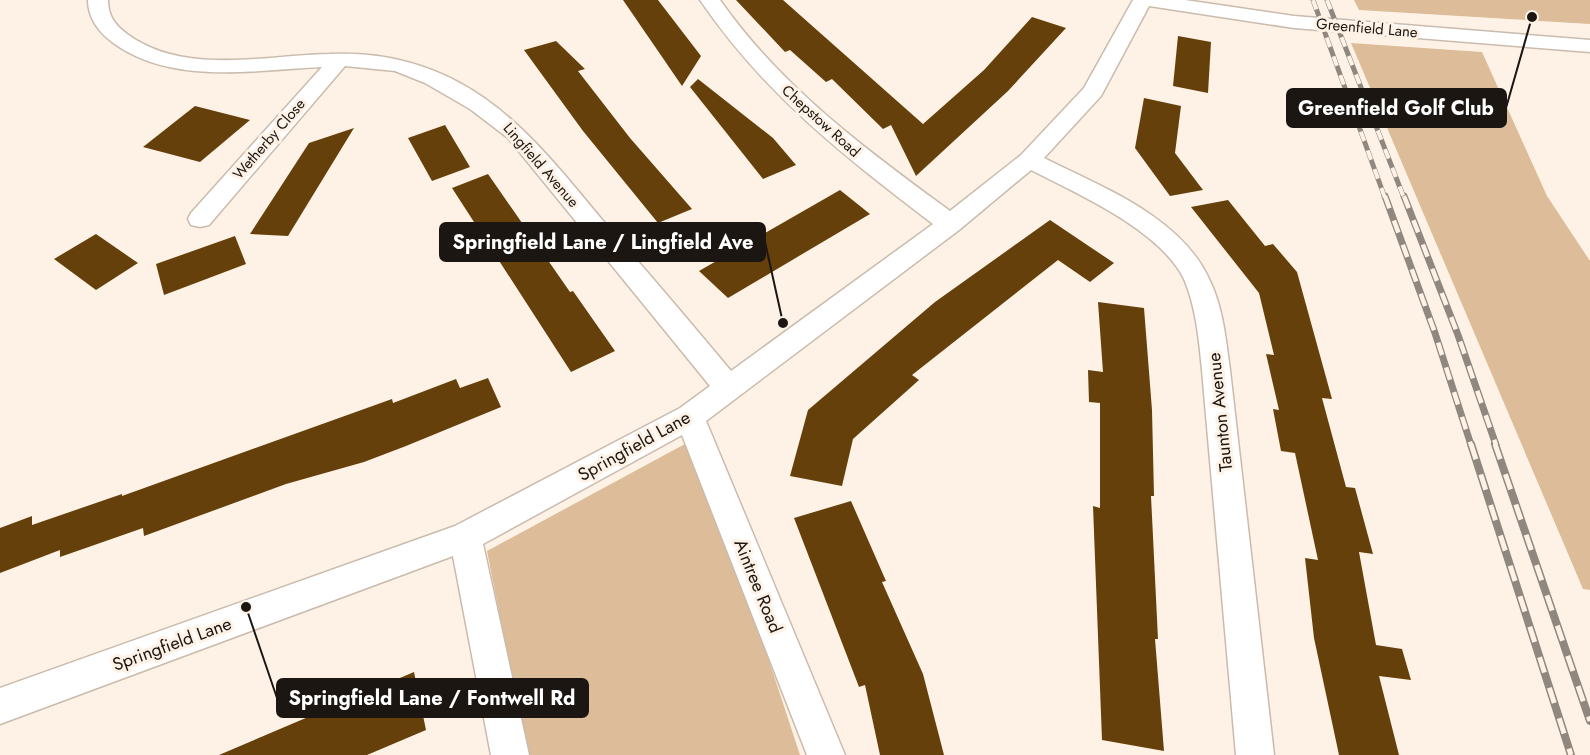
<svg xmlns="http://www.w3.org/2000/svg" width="1590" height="755" viewBox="0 0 1590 755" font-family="Jost,sans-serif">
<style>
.green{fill:#ddbc9a}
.building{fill:#66400a}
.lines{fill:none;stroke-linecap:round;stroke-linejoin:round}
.minor-casing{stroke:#cabbac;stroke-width:3}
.minor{fill:#fff;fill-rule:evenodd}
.rail-far2-casing{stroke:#90877f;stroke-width:5}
.rail-far1-casing{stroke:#90877f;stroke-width:7}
.rail-casing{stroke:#90877f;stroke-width:8}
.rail-far2{stroke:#fef2e6;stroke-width:4;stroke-dasharray:10;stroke-linecap:butt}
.rail-far1{stroke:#fef2e6;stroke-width:4.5;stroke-dasharray:13;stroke-linecap:butt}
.rail{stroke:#fef2e6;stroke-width:5;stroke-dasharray:16;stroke-linecap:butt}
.labels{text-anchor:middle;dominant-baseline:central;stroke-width:6;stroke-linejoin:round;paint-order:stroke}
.far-street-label{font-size:15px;fill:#1b1611;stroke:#fef2e6}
.street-label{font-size:18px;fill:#1b1611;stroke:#fef2e6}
.leader{fill:none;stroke:#1b1611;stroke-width:2}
.callout-dot{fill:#1b1611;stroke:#fef2e6;stroke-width:2}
.callout{fill:#1b1611;stroke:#1b1611;stroke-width:2}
.callout-label{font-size:20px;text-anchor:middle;font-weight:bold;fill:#fff}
</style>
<rect width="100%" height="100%" fill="#fef2e6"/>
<g class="green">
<path d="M 1354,0 L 1590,0 L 1590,24 L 1359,10 Z"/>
<path d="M 1351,43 L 1482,52 L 1547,196 L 1590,261 L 1590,590 L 1583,589 Z"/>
<path d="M 696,438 L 800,755 L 527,755 L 487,551 Z"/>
</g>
<g class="building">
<path d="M 623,0 L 658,0 L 701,56 L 682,86 Z"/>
<path d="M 736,0 L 783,0 L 923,124 L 984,70 L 1032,17 L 1066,28 L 1008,91 L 916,176 L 891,125 L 883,129 L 832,79 L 826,82 L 790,50 L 785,52 Z"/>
<path d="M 1178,36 L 1211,42 L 1208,93 L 1173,86 Z"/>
<path d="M 556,41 L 585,69 L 578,71 L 630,138 L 692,209 L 658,223 L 583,131 L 524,50 Z"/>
<path d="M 698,79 L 773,138 L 796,165 L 763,179 L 690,87 Z"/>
<path d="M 1144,98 L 1181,106 L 1175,153 L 1203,190 L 1170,196 L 1135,148 Z"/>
<path d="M 195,106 L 250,120 L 200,162 L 143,147 Z"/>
<path d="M 445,125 L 470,167 L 432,181 L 408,138 Z"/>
<path d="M 354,128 L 288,236 L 250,234 L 309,143 Z"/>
<path d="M 488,174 L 570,292 L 573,291 L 615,351 L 571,372 L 452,188 Z"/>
<path d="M 840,190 L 870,214 L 728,298 L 699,271 Z"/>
<path d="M 1228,200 L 1265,246 L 1273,244 L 1297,272 L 1332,399 L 1322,398 L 1346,487 L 1355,488 L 1373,554 L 1359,552 L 1376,645 L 1402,649 L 1411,680 L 1379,676 L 1399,755 L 1339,755 L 1314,638 L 1305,558 L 1318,560 L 1295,453 L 1281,451 L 1273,409 L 1279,410 L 1266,354 L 1274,355 L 1259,293 L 1191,207 Z"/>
<path d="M 1050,220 L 1114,263 L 1090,282 L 1058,260 L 912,375 L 919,380 L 853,439 L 842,486 L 790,476 L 808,410 L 935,302 Z"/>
<path d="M 96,234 L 138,263 L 96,290 L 54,259 Z"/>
<path d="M 235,236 L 246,264 L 164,295 L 156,264 Z"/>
<path d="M 1098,302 L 1144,308 L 1152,410 L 1154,496 L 1151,496 L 1158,639 L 1155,639 L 1164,751 L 1102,740 L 1093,506 L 1100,508 L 1100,403 L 1089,402 L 1088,370 L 1103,372 Z"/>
<path d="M 488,378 L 501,407 L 406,446 L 364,462 L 286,484 L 144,536 L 143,528 L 60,557 L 60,550 L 0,573 L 0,528 L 32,516 L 32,525 L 122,494 L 122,496 L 392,399 L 393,403 L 456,379 L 460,388 Z"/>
<path d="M 851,501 L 886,581 L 882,582 L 923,674 L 944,755 L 880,755 L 865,685 L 859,687 L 794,518 Z"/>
<path d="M 414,672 L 426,730 L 367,755 L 219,755 Z"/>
</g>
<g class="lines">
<defs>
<path id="minor" d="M 88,0 L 108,0 C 108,16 115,25 127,34 C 184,76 265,55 330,54 C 356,53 382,55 407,62 C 500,86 552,161 610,229 C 651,276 691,323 731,371 L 933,224 C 843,155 765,95 700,0 L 720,0 C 781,87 865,149 950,211 L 1021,155 L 1084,88 L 1133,0 L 1185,0 L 1294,16 L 1590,40 L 1590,52 L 1294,28 L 1149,6 L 1101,96 L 1044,158 C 1102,187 1182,217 1210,281 C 1223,308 1226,340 1230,370 L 1274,755 L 1236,755 L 1202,370 C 1199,340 1196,307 1184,279 C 1160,230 1078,194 1031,170 L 959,230 L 706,421 L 845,755 L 807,755 L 682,435 L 483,544 L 529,755 L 491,755 L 453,556 L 0,724 L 0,688 L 455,526 L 680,408 L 710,386 L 508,138 L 470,109 L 425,83 L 395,71 L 345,66 L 209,225 L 200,227 L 191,225 L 188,219 L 191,213 L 322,67 C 254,70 171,86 112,42 C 99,32 88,18 88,0 Z"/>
</defs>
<use href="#minor" class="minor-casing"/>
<use href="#minor" class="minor"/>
<defs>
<g id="rail-far2">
<path d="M 1313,0 L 1385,198"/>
<path d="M 1327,0 L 1404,198"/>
</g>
<g id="rail-far1">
<path d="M 1385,196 L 1435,333 L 1471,445"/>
<path d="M 1404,196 L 1458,335 L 1496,445"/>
</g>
<g id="rail">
<path d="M 1471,444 L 1571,755"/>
<path d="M 1495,444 L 1590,721"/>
</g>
</defs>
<use href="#rail-far2" class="rail-far2-casing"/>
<use href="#rail-far1" class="rail-far1-casing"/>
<use href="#rail" class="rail-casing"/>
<use href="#rail-far2" class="rail-far2"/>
<use href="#rail-far1" class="rail-far1"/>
<use href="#rail" class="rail"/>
</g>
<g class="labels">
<g class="far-street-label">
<text transform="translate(1367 28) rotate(5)">Greenfield Lane</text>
<text transform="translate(821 121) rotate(42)">Chepstow Road</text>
<text transform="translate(269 139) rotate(-49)">Wetherby Close</text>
<text transform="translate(541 165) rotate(49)">Lingfield Avenue</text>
</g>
<g class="street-label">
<text transform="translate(1220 412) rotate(-96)">Taunton Avenue</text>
<text transform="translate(634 446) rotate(-29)">Springfield Lane</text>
<text transform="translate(758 586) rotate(68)">Aintree Road</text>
<text transform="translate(172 644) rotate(-20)">Springfield Lane</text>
</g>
</g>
<path class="leader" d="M1532 17L1506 108M783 323L765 242M246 607L277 698"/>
<g class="callout-dot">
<circle cx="1532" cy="17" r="6"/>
<circle cx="783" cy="323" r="6"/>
<circle cx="246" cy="607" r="6"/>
</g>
<g class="callout">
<rect x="1287" y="89" width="219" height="38" rx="6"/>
<rect x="440" y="223" width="325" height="38" rx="6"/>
<rect x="277" y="679" width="311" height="38" rx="6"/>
</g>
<g class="callout-label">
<text x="1396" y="115">Greenfield Golf Club</text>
<text x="603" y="249">Springfield Lane / Lingfield Ave</text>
<text x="432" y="705">Springfield Lane / Fontwell Rd</text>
</g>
</svg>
